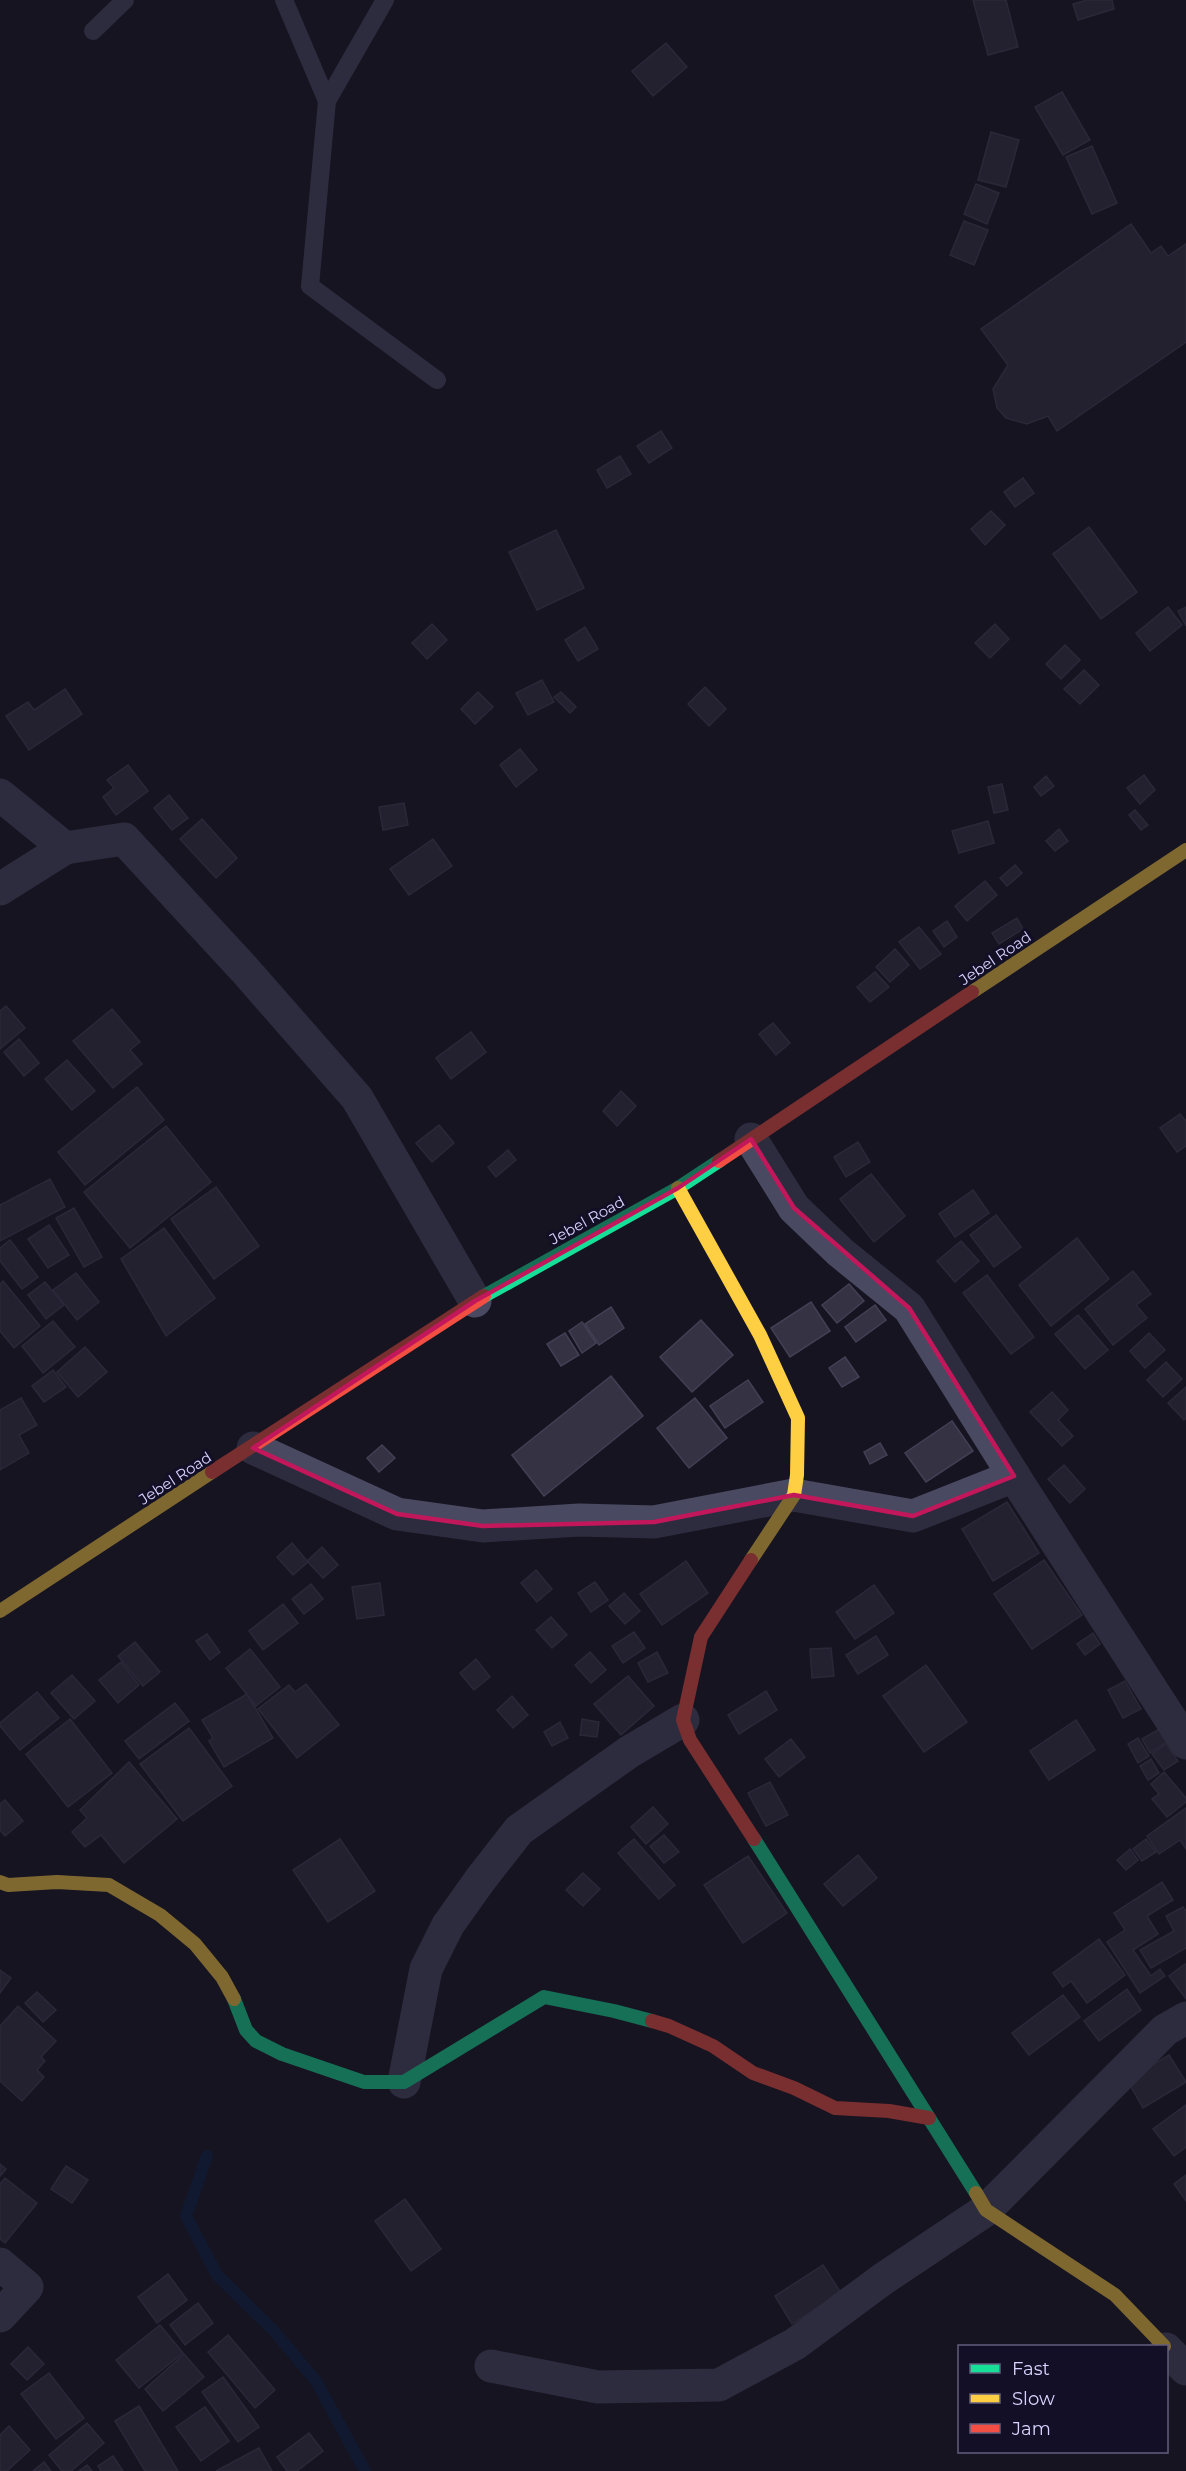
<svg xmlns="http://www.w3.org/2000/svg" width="1186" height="2471" viewBox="0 0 1186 2471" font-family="Montserrat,sans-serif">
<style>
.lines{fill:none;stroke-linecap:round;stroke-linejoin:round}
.stream{stroke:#0d2144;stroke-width:12}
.building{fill:#343243;stroke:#433f54;stroke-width:1.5}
.lane{stroke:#4a4962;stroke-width:18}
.street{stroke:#4a4962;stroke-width:33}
.fast{stroke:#16e098;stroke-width:14}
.slow{stroke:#ffcf43;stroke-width:14}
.jam{stroke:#f24e42;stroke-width:14}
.marked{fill:none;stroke:#c2185b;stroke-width:4.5;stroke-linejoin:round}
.labels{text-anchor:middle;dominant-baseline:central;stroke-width:6;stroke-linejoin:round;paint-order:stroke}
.street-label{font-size:15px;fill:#d9d4ff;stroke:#130f26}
</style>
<rect width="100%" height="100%" fill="#161421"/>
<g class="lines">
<path class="stream" d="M 207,2156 L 186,2216 L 217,2275 L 273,2330 L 316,2381 L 365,2471"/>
</g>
<g class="building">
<path d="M 973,0 L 1006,0 L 1018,47 L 988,55 Z"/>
<path d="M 1087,0 L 1112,0 L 1114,9 L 1078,20 L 1073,4 Z"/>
<path d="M 666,43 L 687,67 L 653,96 L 632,71 Z"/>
<path d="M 1062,92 L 1090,140 L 1063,155 L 1035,107 Z"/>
<path d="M 991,132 L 1019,140 L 1006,187 L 978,180 Z"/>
<path d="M 1092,146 L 1117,203 L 1092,214 L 1066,157 Z"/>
<path d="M 976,184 L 999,193 L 987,224 L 964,214 Z"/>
<path d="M 964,221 L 988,230 L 974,265 L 950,255 Z"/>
<path d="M 1131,224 L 1151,253 L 1161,246 L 1168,256 L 1186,244 L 1186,342 L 1057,431 L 1048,416 L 1027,424 L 1006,418 L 997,408 L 993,389 L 1008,365 L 981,329 Z"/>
<path d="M 661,431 L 672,448 L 649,463 L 637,446 Z"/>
<path d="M 620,456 L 631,474 L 607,488 L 597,470 Z"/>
<path d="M 1023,478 L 1034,493 L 1015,507 L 1004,492 Z"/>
<path d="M 991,511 L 1005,525 L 985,545 L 971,529 Z"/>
<path d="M 1089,527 L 1137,592 L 1101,619 L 1053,554 Z"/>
<path d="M 556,530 L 584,588 L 537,610 L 509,552 Z"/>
<path d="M 1168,607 L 1182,625 L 1150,651 L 1136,633 Z"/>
<path d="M 1186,607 L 1186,626 L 1178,611 Z"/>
<path d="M 432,624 L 447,640 L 427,659 L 412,643 Z"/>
<path d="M 995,624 L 1009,639 L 990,658 L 975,643 Z"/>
<path d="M 585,627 L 598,649 L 578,661 L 565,640 Z"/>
<path d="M 1065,645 L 1080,660 L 1061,679 L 1046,664 Z"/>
<path d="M 1084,670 L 1099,685 L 1080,704 L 1064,689 Z"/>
<path d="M 542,680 L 554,702 L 528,715 L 516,693 Z"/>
<path d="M 705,687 L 726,709 L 709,726 L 688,704 Z"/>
<path d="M 65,689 L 82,714 L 29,750 L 6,716 L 28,702 L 34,710 Z"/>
<path d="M 478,692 L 493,707 L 475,724 L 461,709 Z"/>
<path d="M 561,692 L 576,707 L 570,713 L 554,697 Z"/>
<path d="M 520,749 L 537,770 L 516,787 L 500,765 Z"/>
<path d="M 128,765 L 148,791 L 116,815 L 103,797 L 114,788 L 107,780 Z"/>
<path d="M 1144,775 L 1155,790 L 1140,804 L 1127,788 Z"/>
<path d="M 1046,776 L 1054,786 L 1041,796 L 1034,787 Z"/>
<path d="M 1002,784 L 1008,810 L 994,813 L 988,787 Z"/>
<path d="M 169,795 L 188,818 L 172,830 L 154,808 Z"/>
<path d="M 404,803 L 408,825 L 383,830 L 379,807 Z"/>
<path d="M 1135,810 L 1148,825 L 1141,830 L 1129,815 Z"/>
<path d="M 202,819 L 237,858 L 216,878 L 180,839 Z"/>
<path d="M 988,821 L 994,843 L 959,853 L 952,831 Z"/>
<path d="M 1059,829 L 1068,841 L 1055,851 L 1046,841 Z"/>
<path d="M 433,839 L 452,866 L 409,895 L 390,869 Z"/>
<path d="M 1015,865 L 1022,873 L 1007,886 L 1000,878 Z"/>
<path d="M 985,881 L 997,895 L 967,921 L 955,906 Z"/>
<path d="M 1017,918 L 1023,929 L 999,944 L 992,933 Z"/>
<path d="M 947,921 L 957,937 L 944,947 L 933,931 Z"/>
<path d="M 919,927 L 941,954 L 920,969 L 899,942 Z"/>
<path d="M 895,949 L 909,965 L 890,982 L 876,967 Z"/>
<path d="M 875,972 L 889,987 L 870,1002 L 857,987 Z"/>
<path d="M 6,1006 L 25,1028 L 0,1049 L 0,1011 Z"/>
<path d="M 112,1009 L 140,1042 L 130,1050 L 142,1064 L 113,1088 L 73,1041 Z"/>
<path d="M 773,1023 L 790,1043 L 776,1055 L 759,1034 Z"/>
<path d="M 471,1032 L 486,1052 L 451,1079 L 436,1058 Z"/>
<path d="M 19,1039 L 39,1063 L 24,1076 L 4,1052 Z"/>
<path d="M 67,1060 L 95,1091 L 72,1110 L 45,1079 Z"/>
<path d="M 137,1087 L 164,1120 L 85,1185 L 58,1152 Z"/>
<path d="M 621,1091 L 636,1106 L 617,1126 L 603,1111 Z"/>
<path d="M 1180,1114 L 1186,1121 L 1186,1146 L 1177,1152 L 1160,1128 Z"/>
<path d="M 439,1125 L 454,1143 L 432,1162 L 416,1143 Z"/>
<path d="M 166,1126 L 211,1182 L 130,1248 L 84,1192 Z"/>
<path d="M 858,1142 L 870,1162 L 846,1177 L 834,1157 Z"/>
<path d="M 508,1150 L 516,1160 L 496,1177 L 488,1167 Z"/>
<path d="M 871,1174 L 905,1216 L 874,1242 L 840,1199 Z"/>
<path d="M 50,1179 L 65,1207 L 0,1241 L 0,1205 Z"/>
<path d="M 216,1187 L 259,1246 L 214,1279 L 171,1219 Z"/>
<path d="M 973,1190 L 989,1213 L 955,1237 L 939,1214 Z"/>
<path d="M 74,1208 L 102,1257 L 84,1267 L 56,1218 Z"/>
<path d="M 996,1215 L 1021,1247 L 994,1267 L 970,1235 Z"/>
<path d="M 49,1225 L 69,1255 L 48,1268 L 28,1239 Z"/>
<path d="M 164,1228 L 215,1298 L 166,1336 L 121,1259 Z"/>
<path d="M 1077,1238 L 1109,1279 L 1051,1326 L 1019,1285 Z"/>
<path d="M 10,1240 L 38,1277 L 22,1289 L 0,1261 L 0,1248 Z"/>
<path d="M 961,1241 L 979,1261 L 955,1282 L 937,1261 Z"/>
<path d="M 1133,1271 L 1151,1294 L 1136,1305 L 1147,1318 L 1113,1345 L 1085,1309 Z"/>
<path d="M 76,1273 L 99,1302 L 77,1320 L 53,1290 Z"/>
<path d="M 987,1275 L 1034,1337 L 1011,1354 L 963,1293 Z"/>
<path d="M 3,1281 L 40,1326 L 14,1348 L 0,1331 L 0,1284 Z"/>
<path d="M 45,1282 L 64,1305 L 46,1319 L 28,1295 Z"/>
<path d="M 849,1284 L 864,1301 L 837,1323 L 822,1305 Z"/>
<path d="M 811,1302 L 830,1331 L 790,1357 L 771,1328 Z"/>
<path d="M 875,1305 L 886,1320 L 856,1342 L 845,1327 Z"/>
<path d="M 611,1307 L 624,1328 L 599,1345 L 585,1324 Z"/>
<path d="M 1078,1315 L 1108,1350 L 1085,1369 L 1055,1334 Z"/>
<path d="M 701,1320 L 733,1355 L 692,1392 L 660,1357 Z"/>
<path d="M 53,1321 L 75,1347 L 43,1373 L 22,1346 Z"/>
<path d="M 582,1322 L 596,1343 L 582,1353 L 569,1331 Z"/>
<path d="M 565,1333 L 579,1355 L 561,1366 L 547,1344 Z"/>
<path d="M 1149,1333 L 1165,1350 L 1145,1368 L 1130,1351 Z"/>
<path d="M 85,1347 L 107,1372 L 78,1397 L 57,1372 Z"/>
<path d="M 845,1357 L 859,1377 L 842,1387 L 829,1368 Z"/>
<path d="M 1166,1362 L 1182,1379 L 1163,1397 L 1147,1380 Z"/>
<path d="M 53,1370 L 66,1387 L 44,1402 L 32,1386 Z"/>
<path d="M 611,1376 L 643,1416 L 544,1496 L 512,1455 Z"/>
<path d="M 748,1380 L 763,1402 L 725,1428 L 710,1406 Z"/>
<path d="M 1186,1387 L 1186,1418 L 1184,1420 L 1168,1403 Z"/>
<path d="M 1052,1392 L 1068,1410 L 1058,1420 L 1073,1436 L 1062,1446 L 1030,1412 Z"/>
<path d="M 21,1398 L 37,1425 L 19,1435 L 29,1453 L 0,1470 L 0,1410 Z"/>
<path d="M 695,1398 L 727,1438 L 689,1468 L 657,1428 Z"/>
<path d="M 952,1421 L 973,1451 L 926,1482 L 905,1453 Z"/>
<path d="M 880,1443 L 887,1455 L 870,1464 L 864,1452 Z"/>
<path d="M 382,1445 L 395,1458 L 379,1472 L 367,1458 Z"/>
<path d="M 1064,1465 L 1085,1489 L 1070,1503 L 1048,1479 Z"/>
<path d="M 1007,1502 L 1039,1553 L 993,1581 L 962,1529 Z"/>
<path d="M 292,1543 L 308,1562 L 293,1575 L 277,1557 Z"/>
<path d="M 322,1547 L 338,1565 L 323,1578 L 307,1561 Z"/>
<path d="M 1044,1560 L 1082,1615 L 1032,1649 L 994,1594 Z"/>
<path d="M 686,1561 L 708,1593 L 662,1625 L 640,1594 Z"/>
<path d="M 536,1570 L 552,1589 L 537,1602 L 521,1583 Z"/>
<path d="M 595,1582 L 608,1600 L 591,1612 L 578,1593 Z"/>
<path d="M 380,1583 L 384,1615 L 357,1619 L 352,1587 Z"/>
<path d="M 311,1584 L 323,1599 L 304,1614 L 292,1599 Z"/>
<path d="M 874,1585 L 894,1613 L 855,1639 L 836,1612 Z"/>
<path d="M 624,1593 L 640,1611 L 625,1624 L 609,1606 Z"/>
<path d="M 283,1604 L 298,1623 L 263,1650 L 249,1631 Z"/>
<path d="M 551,1617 L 567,1635 L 552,1648 L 536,1630 Z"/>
<path d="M 634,1632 L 645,1648 L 623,1663 L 612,1646 Z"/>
<path d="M 1093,1633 L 1100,1644 L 1085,1655 L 1077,1644 Z"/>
<path d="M 207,1634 L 220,1652 L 210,1660 L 196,1641 Z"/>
<path d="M 876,1636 L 888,1655 L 858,1674 L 846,1655 Z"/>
<path d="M 135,1642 L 160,1672 L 143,1686 L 118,1656 Z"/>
<path d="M 831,1648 L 834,1676 L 812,1678 L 810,1649 Z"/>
<path d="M 250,1649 L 280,1687 L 256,1706 L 226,1668 Z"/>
<path d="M 590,1652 L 606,1670 L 591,1683 L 575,1665 Z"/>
<path d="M 657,1652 L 668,1673 L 648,1682 L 638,1663 Z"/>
<path d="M 476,1659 L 490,1677 L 474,1690 L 460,1673 Z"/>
<path d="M 121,1662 L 139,1685 L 118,1703 L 99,1680 Z"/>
<path d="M 926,1665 L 967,1722 L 924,1752 L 883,1696 Z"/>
<path d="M 72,1675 L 95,1701 L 74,1719 L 51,1693 Z"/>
<path d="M 628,1676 L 654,1706 L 621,1735 L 594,1704 Z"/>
<path d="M 1125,1681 L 1141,1709 L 1123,1718 L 1108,1690 Z"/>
<path d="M 306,1684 L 339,1725 L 297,1758 L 258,1709 L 289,1685 L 295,1692 Z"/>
<path d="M 766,1691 L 777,1710 L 739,1734 L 728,1715 Z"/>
<path d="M 37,1692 L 59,1718 L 20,1750 L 0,1726 L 0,1723 Z"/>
<path d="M 247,1694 L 273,1738 L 224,1767 L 209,1741 L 213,1738 L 202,1720 Z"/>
<path d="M 512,1696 L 528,1715 L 513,1728 L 497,1710 Z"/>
<path d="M 175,1703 L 189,1721 L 139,1759 L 125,1741 Z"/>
<path d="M 70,1719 L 112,1773 L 68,1807 L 26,1754 Z"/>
<path d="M 582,1719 L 599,1722 L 597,1737 L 580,1735 Z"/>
<path d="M 1076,1720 L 1095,1750 L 1049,1780 L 1030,1751 Z"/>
<path d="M 560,1722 L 568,1738 L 552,1746 L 544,1732 Z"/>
<path d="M 189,1728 L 232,1786 L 183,1821 L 140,1764 Z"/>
<path d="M 1159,1729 L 1167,1742 L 1150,1753 L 1142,1739 Z"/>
<path d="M 1138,1738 L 1149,1756 L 1138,1763 L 1128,1744 Z"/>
<path d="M 791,1739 L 805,1757 L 779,1777 L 765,1759 Z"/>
<path d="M 1166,1744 L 1178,1761 L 1164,1770 L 1152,1754 Z"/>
<path d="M 1151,1759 L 1159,1773 L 1148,1780 L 1140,1766 Z"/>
<path d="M 129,1762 L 177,1819 L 124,1863 L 101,1835 L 85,1847 L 72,1832 L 87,1818 L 80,1810 Z"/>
<path d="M 1164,1772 L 1186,1798 L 1186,1802 L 1167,1817 L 1152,1799 L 1159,1794 L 1151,1784 Z"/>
<path d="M 770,1782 L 788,1815 L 766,1826 L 748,1793 Z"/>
<path d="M 5,1800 L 23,1821 L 5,1836 L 0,1830 L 0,1804 Z"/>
<path d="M 653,1807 L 668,1824 L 646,1844 L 631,1827 Z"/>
<path d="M 1186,1808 L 1186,1849 L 1180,1840 L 1159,1854 L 1147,1836 Z"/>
<path d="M 664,1835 L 679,1852 L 664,1863 L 650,1846 Z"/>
<path d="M 340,1839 L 375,1891 L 328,1922 L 293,1870 Z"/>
<path d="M 634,1839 L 675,1885 L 659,1899 L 618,1853 Z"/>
<path d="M 1146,1839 L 1156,1852 L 1142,1861 L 1133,1849 Z"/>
<path d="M 1130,1849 L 1138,1860 L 1126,1870 L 1117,1860 Z"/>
<path d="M 858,1855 L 877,1878 L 843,1906 L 824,1884 Z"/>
<path d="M 748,1856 L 787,1913 L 743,1943 L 704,1885 Z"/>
<path d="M 583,1873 L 600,1889 L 583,1906 L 566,1890 Z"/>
<path d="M 1162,1882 L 1173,1900 L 1147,1916 L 1158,1934 L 1133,1950 L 1151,1976 L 1160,1969 L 1165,1976 L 1140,1993 L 1107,1942 L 1125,1930 L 1114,1913 Z"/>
<path d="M 1183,1907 L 1186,1911 L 1186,1948 L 1151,1968 L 1140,1950 L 1174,1931 L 1166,1916 Z"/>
<path d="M 1099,1939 L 1125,1975 L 1087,2003 L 1071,1981 L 1063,1987 L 1053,1973 Z"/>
<path d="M 1185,1964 L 1186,1965 L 1186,1999 L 1169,1976 Z"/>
<path d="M 0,1970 L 11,1978 L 0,1993 Z"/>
<path d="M 1127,1989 L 1141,2010 L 1099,2041 L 1084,2021 Z"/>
<path d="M 37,1992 L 56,2010 L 43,2022 L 25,2003 Z"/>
<path d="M 1063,1995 L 1080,2017 L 1029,2055 L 1012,2033 Z"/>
<path d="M 18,2006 L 56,2041 L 41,2057 L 45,2061 L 37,2070 L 44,2077 L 22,2101 L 0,2081 L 0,2026 Z"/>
<path d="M 1169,2055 L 1186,2082 L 1143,2108 L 1127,2080 Z"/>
<path d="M 1186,2105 L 1186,2147 L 1174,2156 L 1153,2129 Z"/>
<path d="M 0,2164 L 6,2169 L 0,2176 Z"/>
<path d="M 66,2166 L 88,2180 L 72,2203 L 51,2189 Z"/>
<path d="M 1186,2175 L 1186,2201 L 1174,2184 Z"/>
<path d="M 5,2178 L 37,2203 L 5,2243 L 0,2239 L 0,2184 Z"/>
<path d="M 405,2199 L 441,2249 L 411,2271 L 375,2221 Z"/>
<path d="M 823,2265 L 841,2293 L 792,2324 L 775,2296 Z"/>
<path d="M 168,2274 L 187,2300 L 157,2323 L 138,2297 Z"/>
<path d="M 198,2303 L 213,2323 L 185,2345 L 170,2325 Z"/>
<path d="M 160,2325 L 183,2353 L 139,2388 L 116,2360 Z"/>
<path d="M 228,2335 L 275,2390 L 255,2408 L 208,2352 Z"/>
<path d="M 28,2347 L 44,2364 L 27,2380 L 11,2364 Z"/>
<path d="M 184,2354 L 204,2377 L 163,2411 L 145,2389 Z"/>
<path d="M 49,2373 L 84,2418 L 56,2439 L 21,2394 Z"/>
<path d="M 223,2377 L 259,2427 L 238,2442 L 202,2392 Z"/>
<path d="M 139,2406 L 178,2471 L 145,2471 L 115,2421 Z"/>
<path d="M 205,2407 L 229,2441 L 201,2461 L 176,2427 Z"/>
<path d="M 87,2423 L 104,2443 L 71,2471 L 62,2471 L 49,2455 Z"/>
<path d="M 9,2426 L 30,2450 L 7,2471 L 0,2471 L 0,2435 Z"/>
<path d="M 309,2433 L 323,2451 L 297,2471 L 287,2471 L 277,2457 Z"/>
<path d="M 259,2448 L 272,2471 L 216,2471 Z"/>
<path d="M 113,2456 L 123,2471 L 101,2471 L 98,2466 Z"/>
<path d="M 44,2462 L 51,2471 L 33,2471 Z"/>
<path d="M 87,2465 L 92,2471 L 79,2471 Z"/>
</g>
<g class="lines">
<g class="lane">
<path d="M 284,0 L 327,101"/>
<path d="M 385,0 L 327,101 L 310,286 L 437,380"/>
<path d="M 93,31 L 125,0"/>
</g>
<g class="street">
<path d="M 0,795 L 65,848 L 124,839 L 244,969 L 357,1098 L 475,1301"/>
<path d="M 0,889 L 65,848"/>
<path d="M 751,1139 L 794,1208 L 840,1252 L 909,1308 L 1019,1484 L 1186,1743"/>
<path d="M 253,1448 L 397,1514 L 483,1526 L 579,1520 L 654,1522 L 794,1495 L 913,1516 L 1014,1476"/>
<path d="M 404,2082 L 426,1969 L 448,1925 L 480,1880 L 519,1830 L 629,1752 L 683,1720"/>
<path d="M 0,2264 L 27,2287 L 0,2316"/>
<path d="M 1166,2349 L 1186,2369"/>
<path d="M 491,2366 L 598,2387 L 719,2385 L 795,2344 L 883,2279 L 986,2210 L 1165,2030 L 1186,2018"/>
</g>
<g class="fast">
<path d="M 484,1296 L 678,1188 L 719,1161"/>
<path d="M 754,1839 L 976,2193"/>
<path d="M 234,1999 L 246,2030 L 256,2041 L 282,2054 L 364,2082 L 404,2082 L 544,1997 L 614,2011 L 652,2021"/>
</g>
<g class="slow">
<path d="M 972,992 L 1186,850"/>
<path d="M 678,1188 L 760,1335 L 798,1418 L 797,1475 L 794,1495 L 751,1560"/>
<path d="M 0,1611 L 212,1472"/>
<path d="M 0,1882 L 8,1885 L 57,1882 L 109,1885 L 160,1915 L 195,1944 L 222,1977 L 234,1999"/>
<path d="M 976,2193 L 986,2210 L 1115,2295 L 1164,2346"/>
</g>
<g class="jam">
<path d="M 719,1161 L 972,992"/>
<path d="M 212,1472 L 484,1296"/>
<path d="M 751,1560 L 701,1637 L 683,1720 L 690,1740 L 754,1839"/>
<path d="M 652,2021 L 669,2026 L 713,2046 L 753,2073 L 794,2088 L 835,2108 L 889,2111 L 929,2118"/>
</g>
</g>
<path d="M0 0H1186V2471H0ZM 751,1139 L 794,1208 L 909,1308 L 1014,1476 L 913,1516 L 794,1495 L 654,1522 L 483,1526 L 397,1514 L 253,1448 L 475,1301 L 678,1188 Z" fill="#161421" fill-opacity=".55" fill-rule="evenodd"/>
<path class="marked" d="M 751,1139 L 794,1208 L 909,1308 L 1014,1476 L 913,1516 L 794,1495 L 654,1522 L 483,1526 L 397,1514 L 253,1448 L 475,1301 L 678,1188 Z"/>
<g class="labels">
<g class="street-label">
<text transform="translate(995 958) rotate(-34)">Jebel Road</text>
<text transform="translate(587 1220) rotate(-29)">Jebel Road</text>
<text transform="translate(175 1478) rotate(-33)">Jebel Road</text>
</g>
</g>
<rect x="958" y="2345" width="210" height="108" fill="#130f26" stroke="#625e7d" stroke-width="1.5"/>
<rect x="970" y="2364" width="30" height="9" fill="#16e098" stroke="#625e7d" stroke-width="1.5"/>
<text x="1012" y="2375" font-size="18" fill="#d9d4ff">Fast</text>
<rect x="970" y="2394" width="30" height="9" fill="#ffcf43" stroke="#625e7d" stroke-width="1.5"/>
<text x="1012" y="2405" font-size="18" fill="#d9d4ff">Slow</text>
<rect x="970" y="2424" width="30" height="9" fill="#f24e42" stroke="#625e7d" stroke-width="1.5"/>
<text x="1012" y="2435" font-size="18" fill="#d9d4ff">Jam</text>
</svg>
